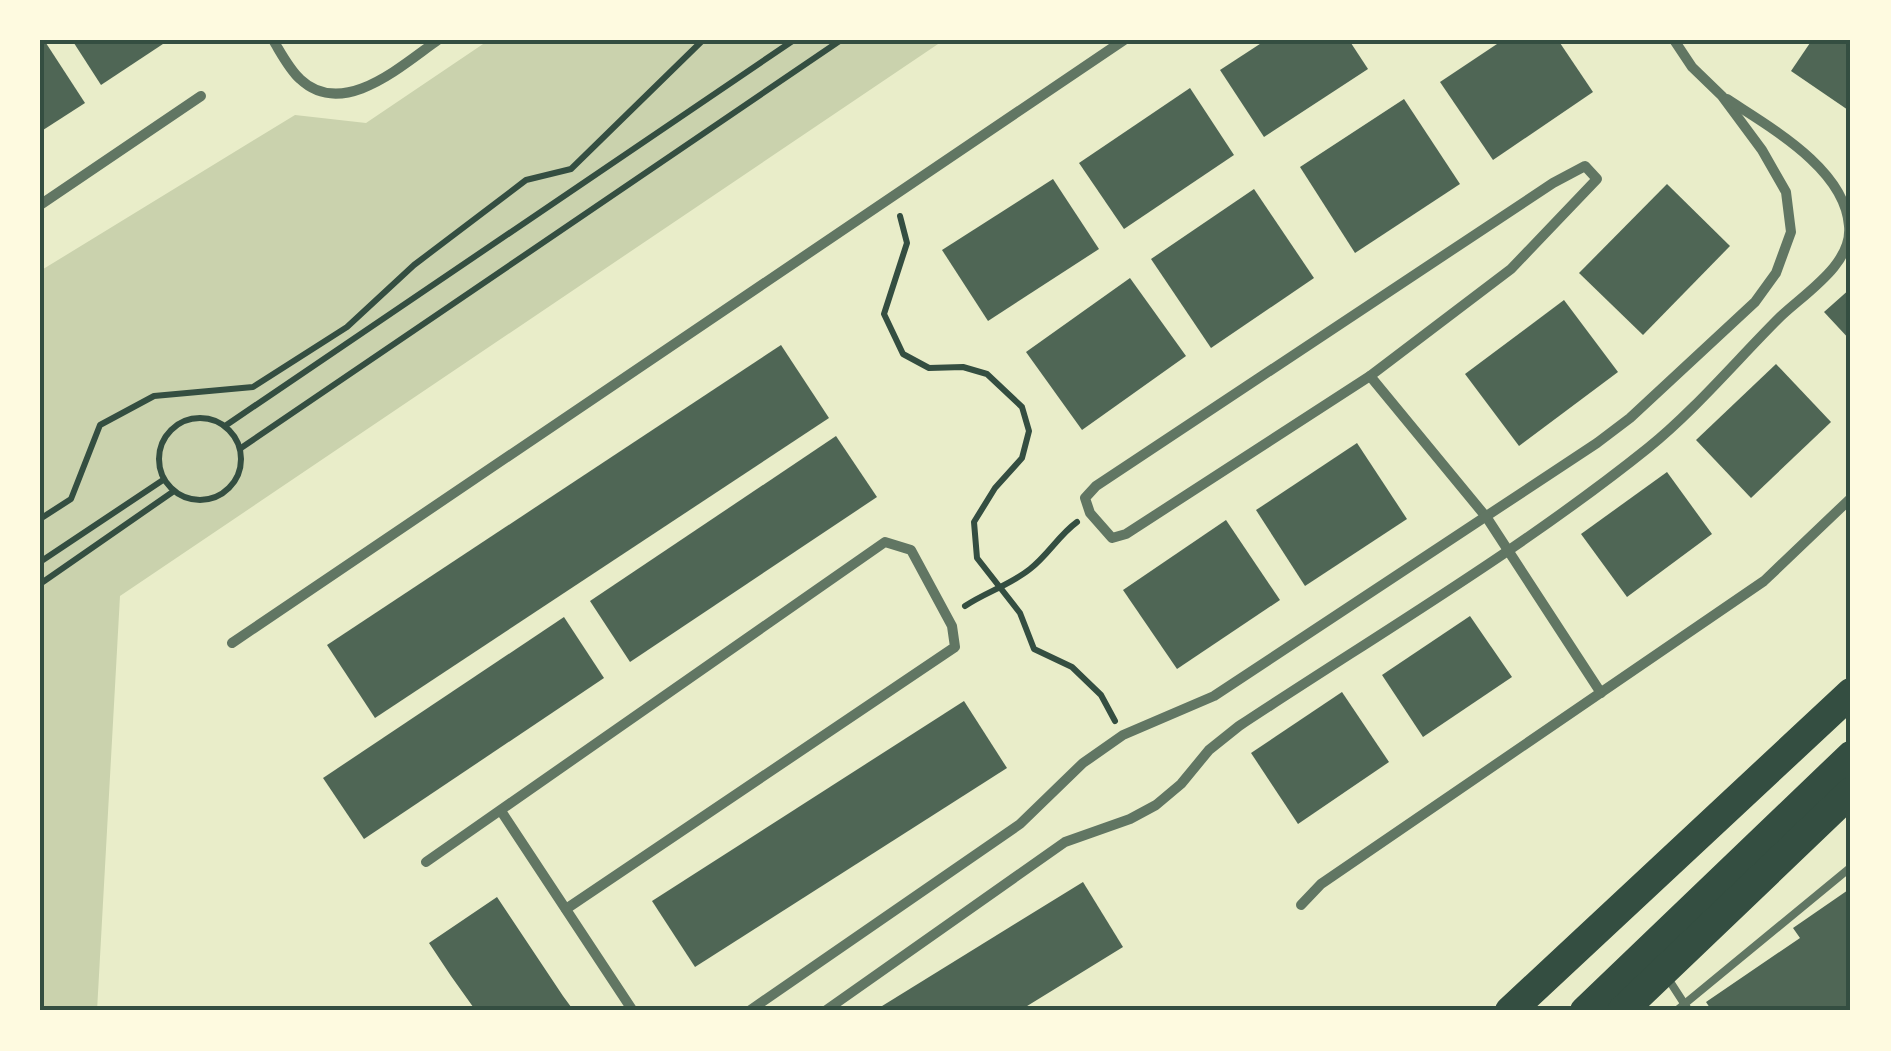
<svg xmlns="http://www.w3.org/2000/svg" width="1891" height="1051" viewBox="0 0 1891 1051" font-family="Raleway,sans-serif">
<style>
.green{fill:#cad2ad}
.building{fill:#4f6655}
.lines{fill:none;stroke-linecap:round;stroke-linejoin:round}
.path{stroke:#344e41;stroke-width:6}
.service{stroke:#617663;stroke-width:8}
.minor{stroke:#617663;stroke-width:10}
.motorway{stroke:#344e41;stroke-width:30}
.neatline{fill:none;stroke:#344e41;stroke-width:4}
</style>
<rect width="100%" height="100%" fill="#e9edc9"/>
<path class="green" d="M 489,40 L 944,40 L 120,596 L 97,1011 L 40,1011 L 40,271 L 295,115 L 366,123 Z"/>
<g class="building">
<path d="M 40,40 L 44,40 L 85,103 L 40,132 Z"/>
<path d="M 72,40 L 169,40 L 101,85 Z"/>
<path d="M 1266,40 L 1349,40 L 1368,69 L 1264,137 L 1220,70 Z"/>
<path d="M 1503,40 L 1558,40 L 1593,92 L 1493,160 L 1440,82 Z"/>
<path d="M 1812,40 L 1851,40 L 1851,112 L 1791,71 Z"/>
<path d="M 1190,88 L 1234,155 L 1124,229 L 1079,163 Z"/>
<path d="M 1404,99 L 1460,184 L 1355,253 L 1300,167 Z"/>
<path d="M 1053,179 L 1099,249 L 988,321 L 942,250 Z"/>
<path d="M 1667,184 L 1730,246 L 1643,335 L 1579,273 Z"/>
<path d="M 1254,189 L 1314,278 L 1211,348 L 1151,259 Z"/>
<path d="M 1130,278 L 1186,356 L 1082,430 L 1026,352 Z"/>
<path d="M 1851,288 L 1851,341 L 1824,312 Z"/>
<path d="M 1564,300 L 1618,372 L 1519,446 L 1465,374 Z"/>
<path d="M 781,345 L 829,418 L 375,718 L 327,645 Z"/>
<path d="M 1776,364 L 1831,422 L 1751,498 L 1696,440 Z"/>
<path d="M 836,436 L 877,497 L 630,662 L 590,601 Z"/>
<path d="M 1357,443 L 1407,519 L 1305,586 L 1256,510 Z"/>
<path d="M 1667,472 L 1712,534 L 1627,597 L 1581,534 Z"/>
<path d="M 1226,520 L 1280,600 L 1177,669 L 1123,590 Z"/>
<path d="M 1470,616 L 1512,677 L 1423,737 L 1382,675 Z"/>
<path d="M 564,617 L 604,678 L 364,839 L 323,778 Z"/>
<path d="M 1342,692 L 1389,762 L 1298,824 L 1251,753 Z"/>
<path d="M 964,701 L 1007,768 L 695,967 L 652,901 Z"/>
<path d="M 1083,882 L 1123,947 L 1019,1011 L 874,1011 Z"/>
<path d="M 1851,888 L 1851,1011 L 1712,1011 L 1706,1002 L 1800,938 L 1793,928 Z"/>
<path d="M 497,897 L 563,996 L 574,1011 L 476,1011 L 451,976 L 429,943 Z"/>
</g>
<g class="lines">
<g class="path">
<path d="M 900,216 L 907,243 L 884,314 L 903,354 L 929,368 L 963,367 L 987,374 L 1022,407 L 1029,431 L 1022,458 L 995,488 L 974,522 L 977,558 L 1020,613 L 1034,649 L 1072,667 L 1101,695 L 1115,721"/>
<circle cx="200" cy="459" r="41"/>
<path d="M 225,426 L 794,40"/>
<path d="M 241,448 L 841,40"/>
<path d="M 40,519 L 71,499 L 100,425 L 154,396 L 253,387 L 347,327 L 414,265 L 526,180 L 571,169 L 703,40"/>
<path d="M 40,562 L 163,480"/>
<path d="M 40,584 L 174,491"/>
<path d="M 965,606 C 986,592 1010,585 1030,569 C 1048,555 1059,535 1077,522"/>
</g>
<g class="service">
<path d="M 1667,977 L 1689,1011"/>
<path d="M 1676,1011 L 1851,867"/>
</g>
<g class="minor">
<path d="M 273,40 C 281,53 289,69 300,79 C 343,120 402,65 438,40"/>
<path d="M 1585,166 L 1597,179 L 1511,269 L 1370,376 L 1126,534 L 1112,538 L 1090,513 L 1085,498 L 1096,486 L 1553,183 Z"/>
<path d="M 40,205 L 201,96"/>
<path d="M 1370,376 L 1487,518 L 1601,693"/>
<path d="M 232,643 L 1124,40"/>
<path d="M 501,811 L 633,1011"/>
<path d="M 426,862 L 885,542 L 911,550 L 952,626 L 955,647 L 566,909"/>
<path d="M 1301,905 L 1321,884 L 1764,581 L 1851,498"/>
<path d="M 749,1011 L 1020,824 L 1083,763 L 1123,735 L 1214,696 L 1597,443 L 1630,418 L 1755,302 L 1776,273 L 1791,232 L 1786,192 L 1762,150 L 1722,96 L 1692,67 L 1674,40"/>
<path d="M 825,1011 L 1065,842 L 1130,819 L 1156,805 L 1181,784 L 1209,750 L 1239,726 C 1375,636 1521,550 1648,448 C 1693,412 1737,360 1778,319 C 1802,295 1853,265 1849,226 C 1845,169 1771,128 1727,99"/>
</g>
<g class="motorway">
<path d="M 1510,1011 L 1851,693"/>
<path d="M 1585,1011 L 1851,756"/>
<path d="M 1622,1011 L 1851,792"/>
</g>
</g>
<rect width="1891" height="1051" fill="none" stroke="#fefae0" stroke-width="85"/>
<rect x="42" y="42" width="1806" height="966" class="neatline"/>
</svg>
